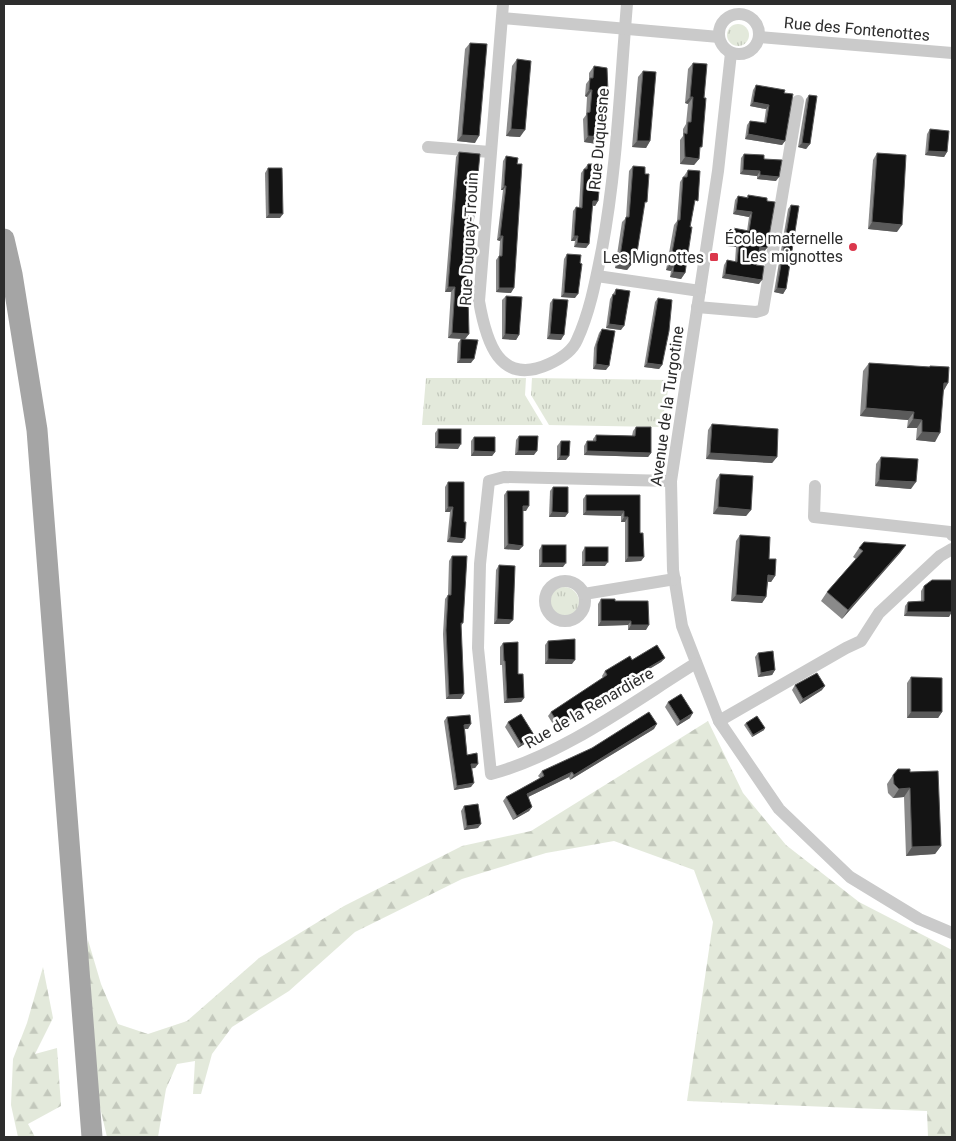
<svg xmlns="http://www.w3.org/2000/svg" width="956" height="1141" viewBox="0 0 956 1141" font-family="Roboto,sans-serif">
<style>
.grass{fill:url(#grass-tufts)}
.forest{fill:url(#forest-firs)}
.lines{fill:none;stroke-linecap:round;stroke-linejoin:round}
.minor{stroke:#cacaca;stroke-width:12}
.primary{stroke:#a5a5a5;stroke-width:21}
.wall{fill:#8a8a8a}
.shaded-wall{fill:#5a5a5a}
.building{fill:#141414;stroke:#5a5a5a}
.poi-dot{fill:#db374c;stroke:#fff;stroke-width:2}
.labels{text-anchor:middle;dominant-baseline:central;stroke-width:5;stroke-linejoin:round;paint-order:stroke}
.street-label{font-size:16px;fill:#2d2d2d;stroke:#fff}
.poi-label{font-size:16px;fill:#2d2d2d;stroke:#fff;text-anchor:end}
</style>
<defs>
<pattern id="grass-tufts" width="24" height="20" patternUnits="userSpaceOnUse" patternTransform="scale(1.25)"><rect width="24" height="20" fill="#e3e9db"/><path d="M3 7l-1-3M5 7V3M7 7l1-3M15 17l-1-3M17 17v-4M19 17l1-3" fill="none" stroke="#c3c8bc"/></pattern>
<pattern id="forest-firs" width="22" height="20" patternUnits="userSpaceOnUse" patternTransform="scale(1.25)"><rect width="22" height="20" fill="#e3e9db"/><path d="M5 1l3.5 6h-7zM16 11l3.5 6h-7z" fill="#c3c8bc"/></pattern>
</defs>
<rect width="100%" height="100%" fill="#fff"/>
<g class="grass">
<circle cx="738" cy="35" r="11"/>
<path d="M 426,378 L 526,378 L 525,395 L 543,425 L 422,425 Z"/>
<path d="M 532,378 L 670,380 L 661,427 L 549,425 L 531,395 Z"/>
<circle cx="564" cy="602" r="15"/>
</g>
<g class="forest">
<path d="M 708,721 L 743,793 L 786,845 L 859,902 L 952,950 L 952,1137 L 928,1137 L 927,1111 L 687,1101 L 713,922 L 694,870 L 614,841 L 546,853 L 462,879 L 355,932 L 289,991 L 232,1027 L 212,1054 L 201,1094 L 193,1094 L 195,1061 L 177,1064 L 166,1089 L 158,1137 L 107,1137 L 95,1086 L 87,959 L 88,940 L 101,984 L 118,1024 L 148,1034 L 187,1021 L 259,958 L 344,906 L 462,846 L 531,831 Z"/>
<path d="M 43,967 L 53,1018 L 35,1054 L 57,1048 L 61,1106 L 28,1124 L 35,1137 L 18,1137 L 11,1105 L 13,1059 L 27,1023 Z"/>
</g>
<g class="lines">
<g class="minor">
<path d="M 503,4 L 479,301 C 486,341 499,387 549,364 C 560,359 572,352 577,340 C 590,312 596,279 602,249 C 617,168 620,86 627,4"/>
<circle cx="739" cy="34" r="20"/>
<path d="M 502,18 L 719,37"/>
<path d="M 759,37 L 952,53"/>
<path d="M 731,53 L 718,171 L 671,481 L 673,570 L 682,626 L 719,721 L 779,809 L 850,877 L 919,919 L 952,933"/>
<path d="M 428,147 L 490,152"/>
<path d="M 597,276 L 700,291"/>
<path d="M 697,307 L 756,312 L 763,310 L 798,101"/>
<path d="M 671,481 L 504,477 L 489,481 L 480,564 L 478,648 L 491,774 C 563,755 633,702 696,663"/>
<path d="M 815,486 L 814,517 L 950,532 L 952,535"/>
<circle cx="565" cy="601" r="20"/>
<path d="M 584,594 L 675,579"/>
<path d="M 719,721 L 846,648 L 861,641 L 879,613 L 940,556 L 952,549"/>
</g>
<path class="primary" d="M 4,239 L 12,274 L 37,430 L 92,1137"/>
</g>
<g class="wall">
<path d="M 470,43 L 475,143 L 457,141 L 465,49 Z"/>
<path d="M 517,59 L 520,137 L 506,136 L 512,66 Z"/>
<path d="M 693,63 L 699,151 L 699,159 L 694,165 L 680,164 L 680,140 L 683,136 L 683,129 L 686,124 L 688,104 L 685,103 L 688,69 Z"/>
<path d="M 594,66 L 608,91 L 605,95 L 597,144 L 584,142 L 583,119 L 586,115 L 587,97 L 585,96 L 586,84 L 589,80 L 589,73 Z"/>
<path d="M 643,71 L 650,141 L 646,148 L 632,147 L 638,77 Z"/>
<path d="M 756,85 L 784,93 L 785,141 L 782,145 L 745,139 L 747,125 L 750,121 L 764,123 L 766,109 L 750,106 L 753,90 Z"/>
<path d="M 809,95 L 810,144 L 806,149 L 798,147 L 806,99 Z"/>
<path d="M 930,129 L 947,152 L 944,157 L 925,155 L 927,134 Z"/>
<path d="M 459,152 L 472,235 L 469,241 L 466,241 L 465,258 L 465,295 L 469,334 L 465,339 L 471,363 L 457,363 L 458,343 L 461,339 L 448,338 L 451,292 L 445,292 L 456,157 Z"/>
<path d="M 877,153 L 897,232 L 868,229 L 873,160 Z"/>
<path d="M 744,154 L 764,159 L 776,181 L 757,179 L 757,176 L 740,174 L 741,158 Z"/>
<path d="M 506,156 L 511,293 L 496,292 L 496,260 L 499,256 L 500,241 L 497,240 L 503,190 L 501,190 L 503,161 Z"/>
<path d="M 588,164 L 598,201 L 595,206 L 592,205 L 589,244 L 586,248 L 574,247 L 575,241 L 571,241 L 573,211 L 576,207 L 579,207 L 581,173 Z"/>
<path d="M 633,166 L 644,206 L 636,259 L 627,270 L 615,268 L 622,222 L 626,218 L 629,171 Z"/>
<path d="M 268,168 L 280,218 L 266,218 L 265,173 Z"/>
<path d="M 688,170 L 694,206 L 690,227 L 685,273 L 681,279 L 670,277 L 671,271 L 666,270 L 674,225 L 677,221 L 680,182 Z"/>
<path d="M 748,195 L 764,252 L 759,251 L 756,265 L 759,284 L 722,278 L 724,265 L 727,260 L 735,262 L 736,247 L 727,246 L 730,233 L 733,228 L 747,231 L 749,217 L 733,214 L 735,200 L 738,196 L 747,197 Z"/>
<path d="M 791,205 L 786,289 L 783,294 L 774,292 L 788,209 Z"/>
<path d="M 567,254 L 575,298 L 561,297 L 564,259 Z"/>
<path d="M 616,289 L 621,330 L 606,328 L 610,299 Z"/>
<path d="M 506,296 L 519,335 L 516,340 L 502,339 L 502,300 Z"/>
<path d="M 658,298 L 662,365 L 659,369 L 644,367 L 655,302 Z"/>
<path d="M 553,299 L 561,340 L 547,339 L 550,303 Z"/>
<path d="M 602,329 L 606,370 L 593,369 L 594,348 L 599,333 Z"/>
<path d="M 869,363 L 929,367 L 930,366 L 948,383 L 943,391 L 935,442 L 916,440 L 917,428 L 907,428 L 908,420 L 860,416 L 863,371 Z"/>
<path d="M 712,424 L 777,457 L 772,463 L 706,459 L 708,430 Z"/>
<path d="M 636,427 L 651,453 L 648,457 L 584,455 L 584,446 L 587,441 L 593,441 L 593,439 L 596,435 L 632,436 L 633,431 Z"/>
<path d="M 438,429 L 458,449 L 435,448 L 435,433 Z"/>
<path d="M 519,436 L 534,455 L 515,455 L 516,440 Z"/>
<path d="M 474,437 L 495,452 L 492,456 L 471,456 L 471,441 Z"/>
<path d="M 561,441 L 566,460 L 557,460 L 557,446 Z"/>
<path d="M 881,457 L 911,489 L 875,486 L 876,464 Z"/>
<path d="M 720,474 L 751,510 L 746,516 L 713,514 L 716,480 Z"/>
<path d="M 448,482 L 462,543 L 447,542 L 450,512 L 445,512 L 445,487 Z"/>
<path d="M 553,487 L 568,513 L 565,517 L 549,517 L 550,491 Z"/>
<path d="M 507,491 L 526,511 L 523,511 L 523,546 L 519,550 L 504,549 L 504,495 Z"/>
<path d="M 586,495 L 640,495 L 640,533 L 644,557 L 641,561 L 625,562 L 625,522 L 621,522 L 621,516 L 583,515 L 583,499 Z"/>
<path d="M 740,535 L 769,559 L 775,576 L 771,582 L 768,582 L 766,597 L 762,603 L 731,601 L 736,541 Z"/>
<path d="M 542,545 L 563,567 L 539,567 L 539,550 Z"/>
<path d="M 906,545 L 900,553 L 842,619 L 821,601 L 827,592 L 856,559 L 853,557 L 859,548 Z"/>
<path d="M 585,547 L 605,566 L 582,566 L 582,552 Z"/>
<path d="M 452,556 L 463,623 L 461,626 L 461,699 L 446,699 L 443,634 L 445,599 L 448,595 L 449,561 Z"/>
<path d="M 499,565 L 513,620 L 509,624 L 494,624 L 496,570 Z"/>
<path d="M 924,586 L 949,617 L 904,616 L 905,606 L 908,602 L 921,601 L 921,591 Z"/>
<path d="M 601,599 L 615,601 L 646,630 L 628,630 L 628,625 L 598,626 L 598,604 Z"/>
<path d="M 548,641 L 572,664 L 545,664 L 545,645 Z"/>
<path d="M 503,643 L 524,698 L 521,702 L 504,703 L 502,665 L 500,665 L 500,647 Z"/>
<path d="M 758,653 L 775,670 L 772,675 L 758,677 L 755,657 Z"/>
<path d="M 665,658 L 661,662 L 602,697 L 556,729 L 548,716 L 551,712 L 603,678 L 602,676 L 605,671 L 632,660 Z"/>
<path d="M 911,677 L 942,712 L 938,718 L 907,718 L 907,683 Z"/>
<path d="M 795,685 L 822,690 L 800,704 L 792,690 Z"/>
<path d="M 668,702 L 690,718 L 677,726 L 665,707 Z"/>
<path d="M 447,717 L 468,729 L 465,729 L 467,755 L 478,764 L 475,768 L 472,768 L 471,787 L 454,790 L 444,721 Z"/>
<path d="M 508,722 L 534,735 L 531,740 L 518,748 L 505,727 Z"/>
<path d="M 746,723 L 764,730 L 752,737 L 744,725 Z"/>
<path d="M 654,729 L 570,780 L 569,777 L 528,797 L 532,807 L 529,811 L 513,820 L 503,801 L 506,797 L 540,778 L 538,776 L 542,771 Z"/>
<path d="M 910,772 L 941,846 L 935,854 L 906,856 L 904,797 L 893,798 L 888,793 L 887,784 L 893,775 Z"/>
<path d="M 464,806 L 478,828 L 464,830 L 461,811 Z"/>
</g>
<g class="shaded-wall">
<path d="M 589,90 L 592,90 L 587,97 L 585,96 Z"/>
<path d="M 690,97 L 693,97 L 688,104 L 685,103 Z"/>
<path d="M 753,102 L 769,105 L 766,109 L 750,106 Z"/>
<path d="M 511,129 L 525,130 L 520,137 L 506,136 Z"/>
<path d="M 748,134 L 785,141 L 782,145 L 745,139 Z"/>
<path d="M 462,135 L 479,136 L 475,143 L 457,141 Z"/>
<path d="M 588,136 L 602,137 L 597,144 L 584,142 Z"/>
<path d="M 637,141 L 650,141 L 646,148 L 632,147 Z"/>
<path d="M 802,143 L 810,144 L 806,149 L 798,147 Z"/>
<path d="M 928,151 L 947,152 L 944,157 L 925,155 Z"/>
<path d="M 685,157 L 699,159 L 694,165 L 680,164 Z"/>
<path d="M 743,170 L 760,171 L 757,176 L 740,174 Z"/>
<path d="M 760,175 L 779,177 L 776,181 L 757,179 Z"/>
<path d="M 504,186 L 506,186 L 503,190 L 501,190 Z"/>
<path d="M 593,201 L 598,201 L 595,206 L 590,205 Z"/>
<path d="M 736,210 L 752,212 L 749,217 L 733,214 Z"/>
<path d="M 269,214 L 283,214 L 280,218 L 266,218 Z"/>
<path d="M 872,222 L 902,225 L 897,232 L 868,229 Z"/>
<path d="M 472,235 L 469,241 L 463,242 L 467,237 Z"/>
<path d="M 500,236 L 503,236 L 500,241 L 497,240 Z"/>
<path d="M 574,236 L 578,236 L 575,241 L 571,241 Z"/>
<path d="M 730,242 L 739,243 L 736,247 L 727,246 Z"/>
<path d="M 577,243 L 589,244 L 586,248 L 574,247 Z"/>
<path d="M 760,247 L 767,248 L 764,252 L 757,251 Z"/>
<path d="M 632,258 L 636,259 L 632,264 L 628,264 Z"/>
<path d="M 619,263 L 631,265 L 627,270 L 615,268 Z"/>
<path d="M 670,264 L 674,265 L 671,271 L 666,270 Z"/>
<path d="M 673,272 L 685,273 L 681,279 L 670,277 Z"/>
<path d="M 725,274 L 762,280 L 759,284 L 722,278 Z"/>
<path d="M 448,287 L 455,287 L 451,292 L 445,292 Z"/>
<path d="M 499,288 L 514,288 L 511,293 L 496,292 Z"/>
<path d="M 777,288 L 786,289 L 783,294 L 774,292 Z"/>
<path d="M 564,293 L 578,294 L 575,298 L 561,297 Z"/>
<path d="M 609,324 L 624,326 L 621,330 L 606,328 Z"/>
<path d="M 452,333 L 469,334 L 465,339 L 448,338 Z"/>
<path d="M 505,334 L 519,335 L 516,340 L 502,339 Z"/>
<path d="M 550,334 L 564,335 L 561,340 L 547,339 Z"/>
<path d="M 460,359 L 474,359 L 471,363 L 457,363 Z"/>
<path d="M 647,363 L 662,365 L 659,369 L 644,367 Z"/>
<path d="M 596,364 L 609,366 L 606,370 L 593,369 Z"/>
<path d="M 944,383 L 948,383 L 943,392 Z"/>
<path d="M 866,408 L 914,412 L 908,420 L 860,416 Z"/>
<path d="M 913,419 L 922,420 L 917,428 L 907,428 Z"/>
<path d="M 922,432 L 940,433 L 935,442 L 916,440 Z"/>
<path d="M 438,444 L 461,444 L 458,449 L 435,448 Z"/>
<path d="M 474,451 L 495,452 L 492,456 L 471,456 Z"/>
<path d="M 518,451 L 537,451 L 534,455 L 515,455 Z"/>
<path d="M 587,451 L 651,453 L 648,457 L 584,455 Z"/>
<path d="M 710,453 L 777,457 L 772,463 L 706,459 Z"/>
<path d="M 560,456 L 569,456 L 566,460 L 557,460 Z"/>
<path d="M 879,480 L 916,482 L 911,489 L 875,486 Z"/>
<path d="M 523,506 L 529,506 L 526,511 L 520,511 Z"/>
<path d="M 448,507 L 453,507 L 450,512 L 445,512 Z"/>
<path d="M 718,507 L 751,510 L 746,516 L 713,514 Z"/>
<path d="M 586,511 L 624,511 L 621,516 L 583,515 Z"/>
<path d="M 552,512 L 568,513 L 565,517 L 549,517 Z"/>
<path d="M 624,517 L 628,517 L 625,522 L 621,522 Z"/>
<path d="M 450,537 L 465,539 L 462,543 L 447,542 Z"/>
<path d="M 508,544 L 523,546 L 519,550 L 504,549 Z"/>
<path d="M 906,545 L 900,553 L 842,619 L 848,610 Z"/>
<path d="M 628,557 L 644,557 L 641,561 L 625,562 Z"/>
<path d="M 585,562 L 608,562 L 605,566 L 582,566 Z"/>
<path d="M 542,563 L 566,563 L 563,567 L 539,567 Z"/>
<path d="M 768,575 L 775,576 L 771,582 L 764,581 Z"/>
<path d="M 736,595 L 766,597 L 762,603 L 731,601 Z"/>
<path d="M 907,612 L 952,612 L 949,617 L 904,616 Z"/>
<path d="M 497,619 L 513,620 L 509,624 L 494,624 Z"/>
<path d="M 601,621 L 631,621 L 628,625 L 598,626 Z"/>
<path d="M 631,625 L 649,625 L 646,630 L 628,630 Z"/>
<path d="M 665,658 L 661,662 L 602,697 L 556,729 L 559,725 L 605,693 Z"/>
<path d="M 548,659 L 575,660 L 572,664 L 545,664 Z"/>
<path d="M 775,670 L 772,675 L 758,677 L 761,673 Z"/>
<path d="M 825,686 L 822,690 L 800,704 L 803,699 Z"/>
<path d="M 464,694 L 461,699 L 446,699 L 449,695 Z"/>
<path d="M 524,698 L 521,702 L 504,703 L 507,699 Z"/>
<path d="M 911,712 L 942,712 L 938,718 L 907,718 Z"/>
<path d="M 693,713 L 690,718 L 677,726 L 680,721 Z"/>
<path d="M 471,724 L 468,729 L 461,729 L 464,725 Z"/>
<path d="M 657,724 L 654,729 L 570,780 L 574,775 Z"/>
<path d="M 765,728 L 764,730 L 752,737 L 753,735 Z"/>
<path d="M 534,735 L 531,740 L 518,748 L 521,744 Z"/>
<path d="M 471,764 L 478,764 L 475,768 L 468,769 Z"/>
<path d="M 572,772 L 569,777 L 524,799 L 527,794 Z"/>
<path d="M 474,783 L 471,787 L 454,790 L 457,786 Z"/>
<path d="M 910,788 L 904,797 L 893,798 L 899,789 Z"/>
<path d="M 532,807 L 529,811 L 513,820 L 517,816 Z"/>
<path d="M 481,824 L 478,828 L 464,830 L 467,826 Z"/>
<path d="M 941,846 L 935,854 L 906,856 L 912,847 Z"/>
</g>
<g class="building">
<path d="M 470,43 L 487,44 L 479,136 L 462,135 Z"/>
<path d="M 517,59 L 531,61 L 525,130 L 511,129 Z"/>
<path d="M 693,63 L 707,64 L 704,98 L 706,98 L 702,147 L 700,147 L 699,159 L 685,157 L 684,133 L 687,134 L 688,122 L 691,122 L 693,97 L 690,97 Z"/>
<path d="M 594,66 L 607,68 L 608,91 L 606,91 L 604,114 L 606,114 L 602,137 L 588,136 L 587,113 L 590,112 L 592,90 L 589,90 L 590,78 L 593,78 Z"/>
<path d="M 643,71 L 656,72 L 650,141 L 637,141 Z"/>
<path d="M 756,85 L 785,90 L 784,93 L 793,94 L 785,141 L 748,134 L 750,121 L 766,123 L 769,105 L 753,102 Z"/>
<path d="M 809,95 L 817,96 L 810,144 L 802,143 Z"/>
<path d="M 930,129 L 949,131 L 947,152 L 928,151 Z"/>
<path d="M 459,152 L 480,154 L 472,235 L 467,237 L 465,258 L 467,257 L 465,295 L 468,296 L 469,334 L 452,333 L 455,287 L 448,287 Z"/>
<path d="M 877,153 L 906,155 L 902,225 L 872,222 Z"/>
<path d="M 744,154 L 764,155 L 764,159 L 782,160 L 779,177 L 760,175 L 760,171 L 743,170 Z"/>
<path d="M 506,156 L 518,158 L 517,164 L 522,164 L 514,288 L 499,288 L 499,256 L 502,256 L 503,236 L 500,236 L 506,186 L 504,186 Z"/>
<path d="M 588,164 L 599,164 L 599,170 L 601,170 L 598,201 L 593,201 L 589,244 L 577,243 L 578,236 L 574,236 L 576,207 L 582,208 L 584,169 L 587,169 Z"/>
<path d="M 633,166 L 645,167 L 645,174 L 649,174 L 647,202 L 645,202 L 636,259 L 632,258 L 631,265 L 619,263 L 626,217 L 629,217 Z"/>
<path d="M 268,168 L 282,168 L 283,214 L 269,214 Z"/>
<path d="M 688,170 L 700,171 L 698,201 L 695,200 L 690,227 L 692,227 L 685,273 L 673,272 L 674,265 L 670,264 L 678,220 L 680,220 L 683,177 L 687,177 Z"/>
<path d="M 748,195 L 767,198 L 767,201 L 775,202 L 767,248 L 760,247 L 756,265 L 764,266 L 762,280 L 725,274 L 727,260 L 737,262 L 739,243 L 730,242 L 733,228 L 749,231 L 752,212 L 736,210 L 738,196 L 748,198 Z"/>
<path d="M 791,205 L 799,206 L 786,289 L 777,288 Z"/>
<path d="M 567,254 L 581,255 L 580,263 L 582,264 L 578,294 L 564,293 Z"/>
<path d="M 616,289 L 630,291 L 624,326 L 609,324 L 613,294 L 615,295 Z"/>
<path d="M 506,296 L 522,297 L 519,335 L 505,334 Z"/>
<path d="M 658,298 L 672,300 L 669,331 L 662,365 L 647,363 Z"/>
<path d="M 553,299 L 568,300 L 564,335 L 550,334 Z"/>
<path d="M 602,329 L 615,331 L 609,366 L 596,364 L 597,344 Z"/>
<path d="M 461,339 L 478,340 L 474,359 L 460,359 Z"/>
<path d="M 869,363 L 930,367 L 930,366 L 949,367 L 948,383 L 944,383 L 940,433 L 922,432 L 922,420 L 913,419 L 914,412 L 866,408 Z"/>
<path d="M 712,424 L 778,429 L 777,457 L 710,453 Z"/>
<path d="M 636,427 L 651,427 L 651,453 L 587,451 L 587,441 L 596,441 L 596,435 L 635,436 Z"/>
<rect x="438" y="429" width="23" height="15"/>
<path d="M 519,436 L 538,436 L 537,451 L 518,451 Z"/>
<path d="M 474,437 L 495,437 L 495,452 L 474,451 Z"/>
<path d="M 561,441 L 570,441 L 569,456 L 560,456 Z"/>
<path d="M 881,457 L 918,459 L 916,482 L 879,480 Z"/>
<path d="M 720,474 L 753,476 L 751,510 L 718,507 Z"/>
<path d="M 448,482 L 464,482 L 464,522 L 466,522 L 465,539 L 450,537 L 453,507 L 448,507 Z"/>
<path d="M 553,487 L 568,487 L 568,513 L 552,512 Z"/>
<path d="M 507,491 L 529,491 L 529,506 L 523,506 L 523,546 L 508,544 Z"/>
<path d="M 586,495 L 640,495 L 640,533 L 643,533 L 644,557 L 628,557 L 628,517 L 624,517 L 624,511 L 586,511 Z"/>
<path d="M 740,535 L 770,537 L 769,559 L 776,559 L 775,576 L 768,575 L 766,597 L 736,595 Z"/>
<path d="M 864,542 L 906,545 L 848,610 L 827,592 L 863,551 L 859,548 Z"/>
<rect x="542" y="545" width="24" height="18"/>
<rect x="585" y="547" width="23" height="15"/>
<path d="M 452,556 L 467,556 L 463,623 L 461,623 L 464,694 L 449,695 L 446,630 L 448,595 L 451,595 Z"/>
<path d="M 499,565 L 515,566 L 513,620 L 497,619 Z"/>
<path d="M 932,580 L 952,580 L 952,612 L 907,612 L 908,602 L 924,601 L 924,586 Z"/>
<path d="M 601,599 L 615,599 L 615,601 L 648,601 L 649,625 L 631,625 L 631,621 L 601,621 Z"/>
<path d="M 575,639 L 575,660 L 548,659 L 548,641 Z"/>
<path d="M 518,642 L 518,674 L 523,674 L 524,698 L 507,699 L 505,661 L 504,661 L 503,643 Z"/>
<path d="M 657,645 L 665,658 L 605,693 L 559,725 L 551,712 L 607,675 L 605,671 L 630,656 L 632,660 Z"/>
<path d="M 773,651 L 775,670 L 761,673 L 758,653 Z"/>
<path d="M 817,673 L 825,686 L 803,699 L 795,685 Z"/>
<path d="M 911,677 L 942,678 L 942,712 L 911,712 Z"/>
<path d="M 681,694 L 693,713 L 680,721 L 668,702 Z"/>
<path d="M 649,712 L 657,724 L 574,775 L 572,772 L 527,794 L 532,807 L 517,816 L 506,797 L 544,776 L 542,771 L 592,748 Z"/>
<path d="M 521,714 L 534,735 L 521,744 L 508,722 Z"/>
<path d="M 470,715 L 471,724 L 464,725 L 467,755 L 477,753 L 478,764 L 471,764 L 474,783 L 457,786 L 447,717 Z"/>
<path d="M 757,716 L 765,728 L 753,735 L 746,723 Z"/>
<path d="M 898,769 L 910,769 L 910,772 L 938,771 L 941,846 L 912,847 L 910,788 L 899,789 L 894,784 L 893,775 Z"/>
<path d="M 478,804 L 481,824 L 467,826 L 464,806 Z"/>
</g>
<g class="poi-dot">
<circle cx="853" cy="247" r="5"/>
<rect x="709" y="252" width="10" height="10" rx="2.5"/>
</g>
<g class="labels">
<g class="street-label">
<text transform="translate(857 29) rotate(5)">Rue des Fontenottes</text>
<text transform="translate(599 139) rotate(-85)">Rue Duquesne</text>
<text transform="translate(469 239) rotate(-87)">Rue Duguay-Trouin</text>
<text transform="translate(667 406) rotate(-82)">Avenue de la Turgotine</text>
<text transform="translate(589 708) rotate(-30)">Rue de la Renardière</text>
</g>
<g class="poi-label">
<text x="843" y="238">École maternelle<tspan x="843" dy="18">Les mignottes</tspan></text>
<text x="704" y="257">Les Mignottes</text>
</g>
</g>
<rect width="956" height="1141" fill="none" stroke="#2d2d2d" stroke-width="10"/>
</svg>
